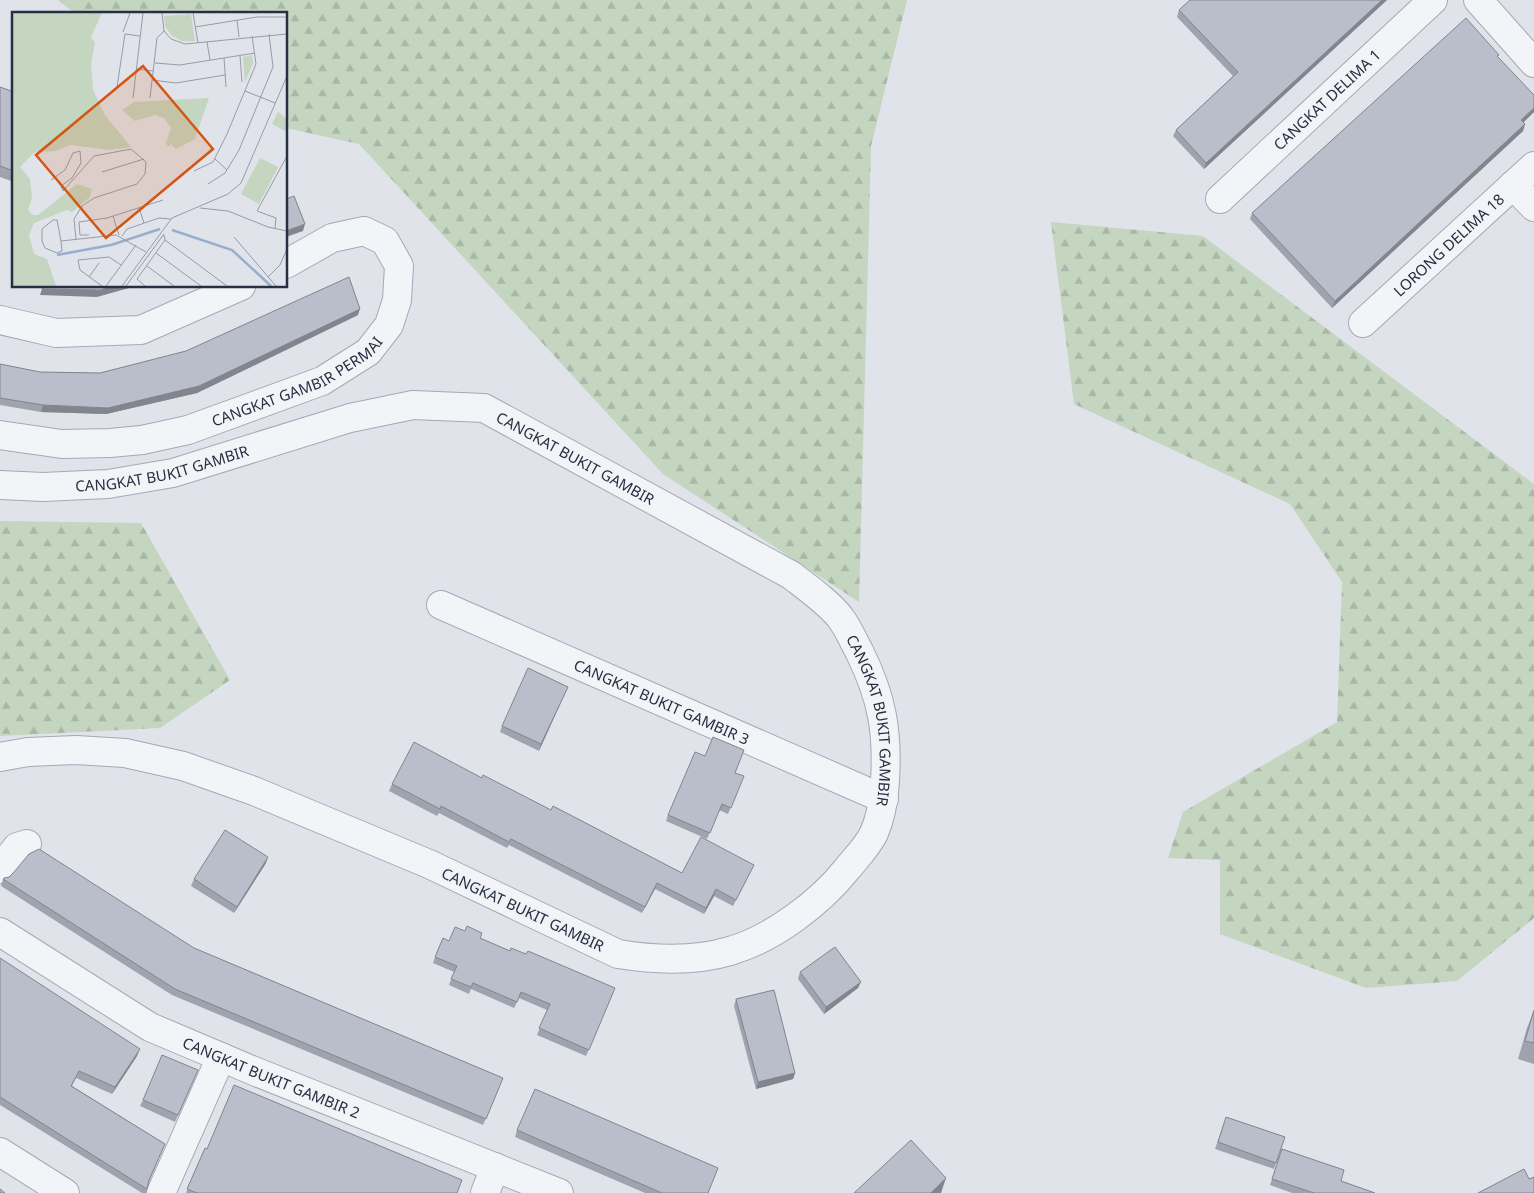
<svg xmlns="http://www.w3.org/2000/svg" width="1534" height="1193" viewBox="0 0 1534 1193" font-family="'Noto Sans',sans-serif">
<style>
.forest{fill:url(#forest-firs)}
.lines{fill:none;stroke-linecap:round;stroke-linejoin:round}
.minor-casing{stroke:#a5a9b5;stroke-width:30}
.minor{stroke:#f3f4f8;stroke-width:28}
.wall{fill:#9fa3ae}
.shaded-wall{fill:#82858d}
.building{fill:#b9beca;stroke:#82858d}
.labels{text-anchor:middle;dominant-baseline:central;stroke-width:4;stroke-linejoin:round;paint-order:stroke}
.street-label{font-size:15px;fill:#272f43;stroke:#eff2f7}
.inset-river{fill:none;stroke:#97aecd;stroke-width:2.5}
.inset-road{fill:none;stroke:#969ba7;stroke-width:1}
.view{fill:#d55512;fill-opacity:0.15;stroke:#d55512;stroke-width:2.5}
.inset-edge{fill:none;stroke:#272f43;stroke-width:2.5}
</style>
<defs>
<pattern id="forest-firs" width="22" height="20" patternUnits="userSpaceOnUse" patternTransform="scale(1.25)"><rect width="22" height="20" fill="#c4d5c0"/><path d="M5 1l3.5 6h-7zM16 11l3.5 6h-7z" fill="#a8b7a6"/></pattern>
</defs>
<rect width="100%" height="100%" fill="#e0e3ea"/>
<g class="forest">
<path d="M 58,0 L 907,0 L 871,146 L 859,602 L 663,474 L 359,144 L 286,128 L 286,14 L 76,14 Z"/>
<path d="M 1051,222 L 1203,236 L 1534,484 L 1534,918 L 1457,981 L 1366,988 L 1220,934 L 1220,860 L 1168,858 L 1183,812 L 1337,722 L 1342,582 L 1290,504 L 1074,404 Z"/>
<path d="M 0,521 L 141,523 L 230,680 L 160,728 L 0,736 Z"/>
</g>
<g class="lines">
<defs>
<g id="minor">
<path d="M 1478,0 L 1534,63"/>
<path d="M 1513,185 L 1534,207"/>
<path id="s1" d="M 1220,199 L 1433,0"/>
<path d="M 0,320 L 56,333 L 141,330 L 241,286"/>
<path id="s2" d="M 1363,323 L 1534,166"/>
<path id="s3" d="M 0,435 L 62,444 L 110,443 L 142,440 L 188,430 L 322,381 L 368,352 L 389,325 L 397,300 L 399,266 L 385,241 L 364,231 L 332,238 L 286,264"/>
<path id="s4" d="M 0,485 L 43,487 L 108,484 L 173,473 L 350,418 L 413,405 L 484,408 L 791,575 C 805,586 832,605 842,620 C 849,630 854,642 860,653 C 882,698 888,731 885,781 C 884,798 881,817 874,833 C 868,846 856,858 847,869 C 820,903 772,939 730,951 C 693,962 655,960 618,954 L 429,864 L 254,791 L 183,766 L 125,753 L 76,750 L 28,752 L 0,757"/>
<path id="s5" d="M 441,605 L 884,799"/>
<path d="M 0,869 L 17,847 L 27,844"/>
<path id="s6" d="M 0,932 L 150,1027 L 254,1071 L 559,1193"/>
<path d="M 0,1152 L 65,1193"/>
<path d="M 161,1193 L 221,1057"/>
<path d="M 485,1193 L 495,1167"/>
</g>
</defs>
<use href="#minor" class="minor-casing"/>
<use href="#minor" class="minor"/>
</g>
<g class="wall">
<path d="M 1190,0 L 1387,0 L 1204,169 L 1173,136 L 1176,130 L 1233,76 L 1177,17 L 1179,10 Z"/>
<path d="M 1498,57 L 1534,112 L 1523,122 L 1525,124 L 1523,131 L 1332,308 L 1250,219 L 1252,213 Z"/>
<path d="M 0,87 L 14,92 L 14,182 L 0,177 Z"/>
<path d="M 358,315 L 197,393 L 106,414 L 41,412 L 0,405 L 0,364 L 40,372 L 100,373 Z"/>
<path d="M 568,687 L 539,751 L 500,732 L 502,726 Z"/>
<path d="M 735,773 L 741,783 L 728,814 L 719,810 L 707,839 L 666,821 L 668,815 Z"/>
<path d="M 482,778 L 682,873 L 751,871 L 733,906 L 714,896 L 704,914 L 655,889 L 642,913 L 509,845 L 507,848 L 439,813 L 437,816 L 389,791 L 392,784 Z"/>
<path d="M 266,863 L 234,913 L 191,886 L 194,879 Z"/>
<path d="M 3,879 L 194,948 L 503,1078 L 483,1125 L 172,995 L 1,886 Z"/>
<path d="M 480,938 L 612,994 L 586,1056 L 537,1035 L 547,1010 L 519,998 L 514,1008 L 471,989 L 469,994 L 449,985 L 454,972 L 433,963 L 435,957 L 449,941 Z"/>
<path d="M 0,958 L 137,1056 L 112,1094 L 76,1078 L 72,1086 L 165,1144 L 149,1182 L 148,1188 L 146,1193 L 142,1193 L 0,1105 Z"/>
<path d="M 800,972 L 858,988 L 824,1014 L 798,979 Z"/>
<path d="M 736,999 L 795,1073 L 793,1079 L 756,1089 L 734,1006 Z"/>
<path d="M 1534,1010 L 1534,1064 L 1518,1059 L 1527,1028 Z"/>
<path d="M 195,1077 L 175,1122 L 140,1106 L 143,1100 Z"/>
<path d="M 1226,1117 L 1285,1137 L 1274,1169 L 1215,1149 Z"/>
<path d="M 517,1130 L 708,1193 L 645,1193 L 515,1137 Z"/>
<path d="M 205,1148 L 207,1149 L 457,1193 L 186,1193 Z"/>
<path d="M 1282,1149 L 1341,1181 L 1375,1193 L 1292,1193 L 1270,1185 Z"/>
</g>
<g class="shaded-wall">
<path d="M 1382,0 L 1387,0 L 1204,169 L 1206,163 Z"/>
<path d="M 1534,108 L 1534,112 L 1519,127 L 1521,120 Z"/>
<path d="M 1525,124 L 1523,131 L 1332,308 L 1335,301 Z"/>
<path d="M 305,224 L 303,231 L 286,237 L 286,231 Z"/>
<path d="M 115,286 L 136,286 L 97,297 L 40,295 L 42,289 Z"/>
<path d="M 360,309 L 358,315 L 197,393 L 106,414 L 41,412 L 43,405 Z"/>
<path d="M 568,687 L 565,693 L 539,751 L 541,744 Z"/>
<path d="M 268,857 L 266,863 L 234,913 L 237,907 Z"/>
<path d="M 657,883 L 655,889 L 642,913 Z"/>
<path d="M 716,889 L 714,896 L 704,914 L 706,908 Z"/>
<path d="M 861,982 L 858,988 L 824,1014 L 826,1007 Z"/>
<path d="M 140,1049 L 137,1056 L 112,1094 L 115,1087 Z"/>
<path d="M 795,1073 L 793,1079 L 756,1089 L 758,1082 Z"/>
<path d="M 946,1178 L 941,1193 L 931,1193 Z"/>
</g>
<g class="building">
<path d="M 1190,0 L 1382,0 L 1206,163 L 1176,130 L 1238,72 L 1179,10 Z"/>
<path d="M 1466,18 L 1499,55 L 1497,56 L 1534,95 L 1534,108 L 1521,120 L 1525,124 L 1335,301 L 1252,213 Z"/>
<path d="M 0,87 L 14,92 L 14,171 L 0,166 Z"/>
<path d="M 294,196 L 305,224 L 286,231 L 286,199 Z"/>
<path d="M 349,277 L 360,309 L 199,386 L 108,408 L 43,405 L 0,398 L 0,364 L 40,372 L 100,373 L 186,351 Z"/>
<path d="M 43,286 L 115,286 L 100,290 L 42,289 Z"/>
<path d="M 528,668 L 568,687 L 541,744 L 502,726 Z"/>
<path d="M 713,737 L 744,750 L 735,773 L 744,776 L 731,808 L 722,804 L 710,833 L 668,815 L 695,752 L 705,756 Z"/>
<path d="M 414,742 L 482,778 L 483,775 L 551,810 L 553,806 L 682,873 L 701,837 L 754,865 L 736,900 L 716,889 L 706,908 L 657,883 L 645,907 L 511,839 L 509,842 L 441,806 L 440,809 L 392,784 Z"/>
<path d="M 225,830 L 268,857 L 237,907 L 194,879 Z"/>
<path d="M 39,849 L 194,948 L 503,1078 L 486,1119 L 175,989 L 3,879 L 4,878 L 9,877 L 14,872 L 29,854 Z"/>
<path d="M 467,926 L 482,933 L 480,938 L 510,951 L 511,948 L 526,954 L 528,951 L 615,988 L 589,1050 L 539,1028 L 550,1004 L 521,992 L 517,1002 L 473,983 L 471,987 L 451,979 L 457,966 L 435,957 L 443,938 L 449,941 L 455,927 L 465,931 Z"/>
<path d="M 835,947 L 861,982 L 826,1007 L 800,972 Z"/>
<path d="M 0,958 L 140,1049 L 115,1087 L 79,1071 L 71,1086 L 165,1144 L 149,1180 L 147,1189 L 0,1097 Z"/>
<path d="M 774,990 L 795,1073 L 758,1082 L 736,999 Z"/>
<path d="M 1534,1010 L 1534,1043 L 1525,1041 Z"/>
<path d="M 162,1055 L 198,1070 L 178,1115 L 143,1100 Z"/>
<path d="M 234,1085 L 462,1180 L 457,1193 L 197,1193 L 187,1189 L 205,1148 L 207,1149 Z"/>
<path d="M 535,1089 L 718,1168 L 708,1193 L 662,1193 L 517,1130 Z"/>
<path d="M 1226,1117 L 1285,1137 L 1276,1163 L 1218,1142 Z"/>
<path d="M 911,1140 L 946,1178 L 931,1193 L 854,1193 Z"/>
<path d="M 1282,1149 L 1344,1170 L 1341,1181 L 1375,1193 L 1314,1193 L 1272,1179 Z"/>
<path d="M 1524,1169 L 1529,1179 L 1534,1177 L 1534,1193 L 1478,1193 Z"/>
<path d="M 0,1189 L 5,1193 L 0,1193 Z"/>
</g>
<g class="labels">
<g class="street-label">
<text stroke="none"><textPath href="#s1" startOffset="146">CANGKAT DELIMA 1</textPath></text>
<text stroke="none"><textPath href="#s2" startOffset="116">LORONG DELIMA 18</textPath></text>
<text stroke="none"><textPath href="#s3" startOffset="310">CANGKAT GAMBIR PERMAI</textPath></text>
<text stroke="none"><textPath href="#s4" startOffset="599">CANGKAT BUKIT GAMBIR</textPath></text>
<text stroke="none"><textPath href="#s4" startOffset="164">CANGKAT BUKIT GAMBIR</textPath></text>
<text stroke="none"><textPath href="#s5" startOffset="241">CANGKAT BUKIT GAMBIR 3</textPath></text>
<text stroke="none"><textPath href="#s4" startOffset="1019">CANGKAT BUKIT GAMBIR</textPath></text>
<text transform="translate(523 909) rotate(25)">CANGKAT BUKIT GAMBIR</text>
<text stroke="none"><textPath href="#s6" startOffset="309">CANGKAT BUKIT GAMBIR 2</textPath></text>
</g>
</g>
<g transform="translate(12 12)">
<rect width="275" height="275" fill="#e0e3ea"/>
<path d="M 266,100 L 275,107 L 275,120 L 260,112 Z" fill="#c4d5c0"/>
<path d="M 0,1 L 90,1 L 79,25 L 83,31 L 79,52 L 81,78 L 93,103 L 119,135 L 98,138 L 58,133 L 44,139 L 23,140 L 8,155 L 18,167 L 20,186 L 16,198 L 21,203 L 26,203 L 65,172 L 80,177 L 78,185 L 60,200 L 55,198 L 22,211 L 17,223 L 22,242 L 35,247 L 44,274 L 0,274 ZM 197,86 L 183,127 L 164,137 L 159,132 L 156,135 L 154,131 L 159,116 L 152,106 L 143,103 L 123,109 L 110,98 L 122,90 Z" fill="#c4d5c0"/>
<path d="M 179,2 L 183,29 L 170,29 L 160,24 L 153,14 L 152,4 ZM 240,43 L 241,51 L 233,70 L 231,45 Z" fill="#c4d5c0"/>
<path d="M 248,146 L 266,155 L 247,192 L 229,182 Z" fill="#c4d5c0"/>
<path class="inset-river" d="M 160,218 L 220,238 L 259,274M 45,243 L 99,233 L 148,217"/>
<path class="inset-road" d="M 150,1 L 152,19 L 159,27 L 173,32 L 275,22M 181,1 L 186,31M 225,8 L 227,25M 183,15 L 245,5 L 275,5M 111,20 L 118,1M 113,22 L 128,24M 195,30 L 198,48M 228,44 L 230,70M 212,46 L 214,75M 143,51 L 168,53 L 243,41M 124,57 L 141,59M 140,68 L 164,71 L 213,63M 105,75 L 113,22M 233,79 L 263,91M 121,86 L 131,1M 138,86 L 145,26 L 152,19M 203,147 L 215,158M 182,159 L 201,150 L 215,122 L 244,52 L 240,24M 90,160 L 132,147M 39,168 L 53,158 L 61,141 L 68,139 L 69,151 L 60,166 L 49,174 L 51,179M 196,172 L 213,161 L 227,138 L 261,55 L 257,22M 51,179 L 82,144 L 119,137 L 134,150 L 133,162 L 125,172 L 82,186 L 70,194 L 62,207 L 64,227M 127,196 L 132,211M 188,196 L 216,199 L 256,215 L 275,219M 101,204 L 107,223M 41,208 L 45,208 L 49,229 L 50,239 L 45,241 L 33,236 L 30,229 L 30,217 ZM 263,217 L 264,206 L 245,199 L 275,144M 77,223 L 68,223 L 67,210 L 95,206 L 151,188M 152,223 L 153,228 L 215,274M 110,224 L 115,217 L 147,206 L 159,207M 222,225 L 264,274M 49,229 L 104,223 L 134,240M 144,241 L 189,274M 135,254 L 162,274M 77,265 L 87,251M 256,265 L 268,253 L 275,237M 90,274 L 68,258 L 66,248 L 97,245 L 109,253M 94,274 L 124,233M 110,274 L 160,206 L 216,182 L 229,171 L 275,64M 114,274 L 152,222M 133,274 L 125,267 L 153,228"/>
<path class="view" d="M 131,54 L 201,137 L 94,226 L 24,143 Z"/>
<rect width="275" height="275" class="inset-edge"/>
</g>
</svg>
